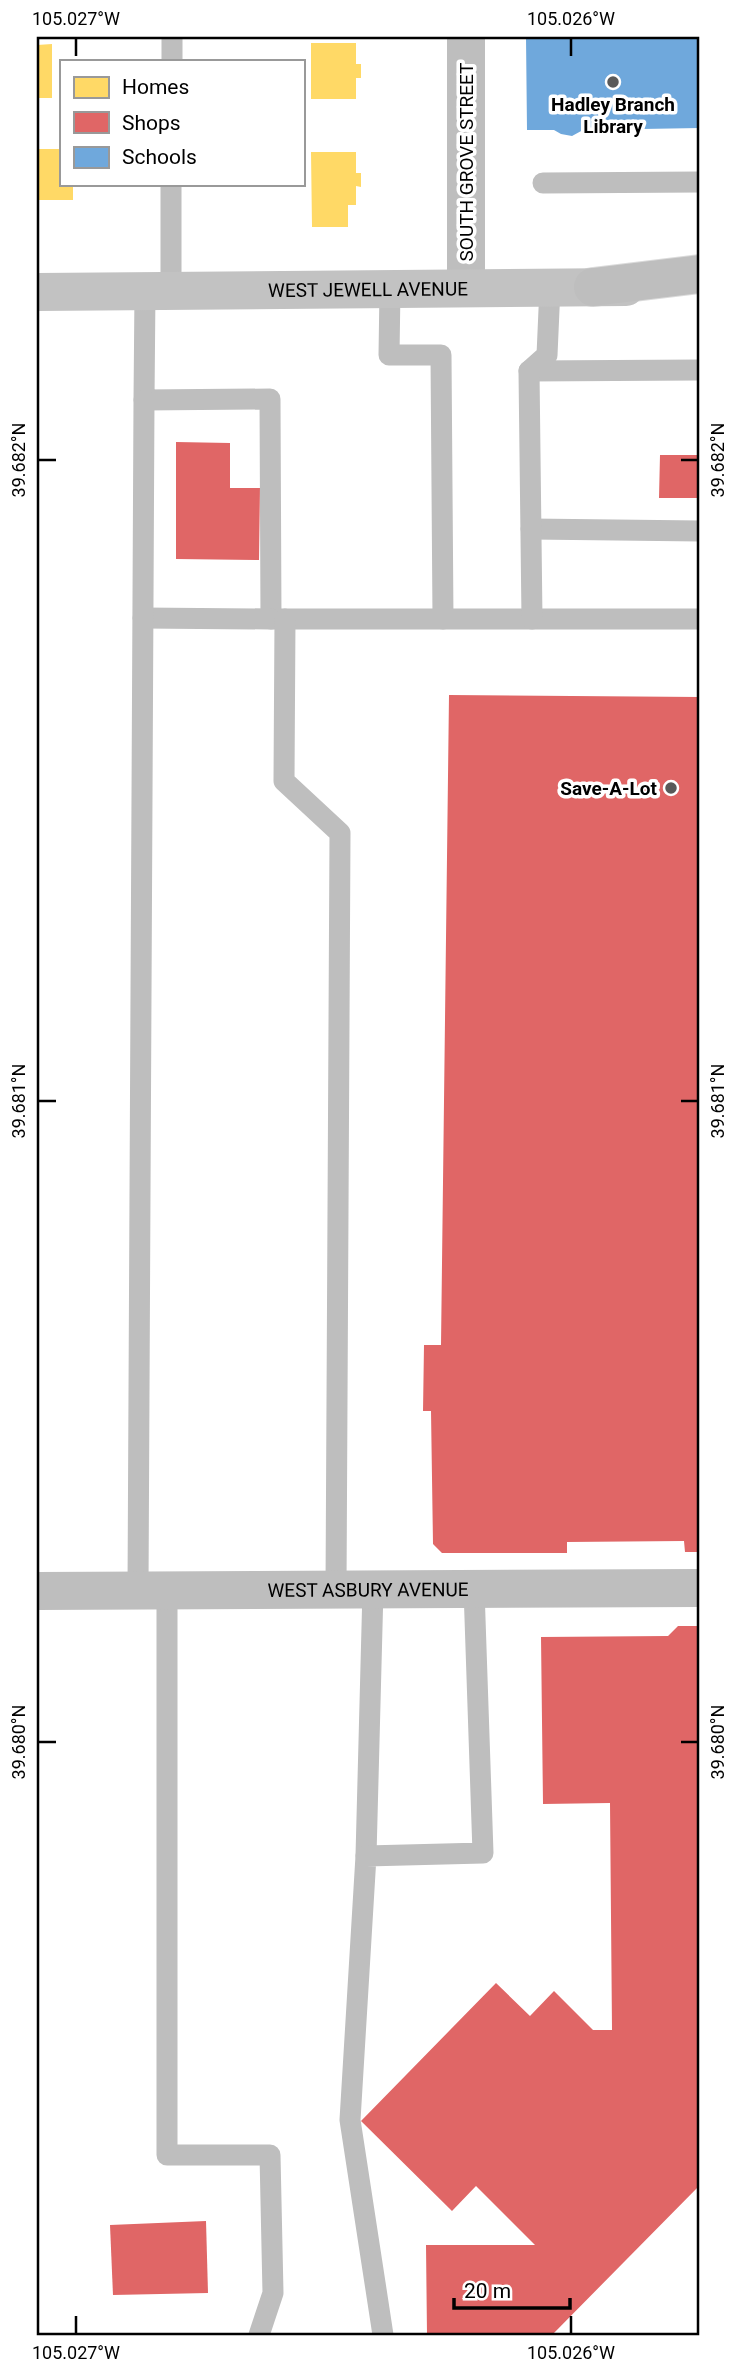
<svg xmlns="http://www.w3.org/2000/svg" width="737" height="2372" viewBox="0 0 737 2372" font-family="Roboto,sans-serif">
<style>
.homes{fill:#ffd966}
.shops{fill:#e06666}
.schools{fill:#6fa8dc}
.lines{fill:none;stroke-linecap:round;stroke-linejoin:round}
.primary-casing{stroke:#dbdbdb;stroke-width:40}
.lane{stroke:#bebebe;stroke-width:21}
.street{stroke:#bebebe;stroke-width:38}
.secondary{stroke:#c2c2c2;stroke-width:38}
.primary{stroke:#bebebe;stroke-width:38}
.ticks{fill:none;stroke:#000;stroke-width:2.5}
.poi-dot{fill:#595959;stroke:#fff;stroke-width:2.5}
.labels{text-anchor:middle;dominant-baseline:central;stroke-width:7;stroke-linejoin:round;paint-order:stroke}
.poi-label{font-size:19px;font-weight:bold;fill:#000;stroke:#fff}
.street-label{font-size:19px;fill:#000;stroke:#fff}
.neatline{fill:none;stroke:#000;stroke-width:2.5}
.ticks-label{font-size:18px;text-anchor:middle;fill:#000}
</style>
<rect width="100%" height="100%" fill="#fff"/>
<g class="homes">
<path d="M 311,43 L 356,43 L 356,64 L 361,64 L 361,78 L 356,78 L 356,99 L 311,99 Z"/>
<path d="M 52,44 L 52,98 L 37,98 L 37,45 Z"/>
<path d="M 37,149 L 61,149 L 61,184 L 73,184 L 73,200 L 37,200 Z"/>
<path d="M 311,152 L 356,152 L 356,173 L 361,173 L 361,187 L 356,186 L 356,205 L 348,205 L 348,227 L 312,227 Z"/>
</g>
<g class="shops">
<path d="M 697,431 L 700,431 L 700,498 L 659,498 L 660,455 L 697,455 Z"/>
<path d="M 176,442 L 230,443 L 230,488 L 260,488 L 259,560 L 176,559 Z"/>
<path d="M 449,695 L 700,697 L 700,1552 L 685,1552 L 684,1541 L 567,1542 L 567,1553 L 442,1553 L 433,1544 L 431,1411 L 423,1411 L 424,1345 L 441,1345 Z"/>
<path d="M 678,1626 L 700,1626 L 700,2185 L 552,2335 L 427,2335 L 426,2245 L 535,2245 L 476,2186 L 452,2211 L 361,2121 L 496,1983 L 530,2016 L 554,1991 L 593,2030 L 612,2030 L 610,1803 L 543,1804 L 541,1637 L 668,1636 Z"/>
<path d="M 206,2221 L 208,2293 L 113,2295 L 110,2225 Z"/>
</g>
<path class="schools" d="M 526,37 L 700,37 L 700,128 L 583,130 L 572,136 L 561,134 L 554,130 L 527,130 Z"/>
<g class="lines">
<defs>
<path id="primary" d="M 593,287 L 700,274"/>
</defs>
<use href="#primary" class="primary-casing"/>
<g class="lane">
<path d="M 172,61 L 172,37"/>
<path d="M 543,183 L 700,182"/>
<path d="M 390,289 L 389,355 L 441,355 L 443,619"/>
<path d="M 145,291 L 144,400 L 270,399 L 271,619 L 700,619"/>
<path d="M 171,291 L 171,184"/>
<path d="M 529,371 L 700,370"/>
<path d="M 531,529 L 700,531"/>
<path d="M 143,618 L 271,619"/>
<path d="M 285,619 L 284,781 L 340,833 L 336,1590"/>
<path d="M 532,619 L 529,371 L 547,355 L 550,287"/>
<path d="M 138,1590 L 144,400"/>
<path d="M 167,1590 L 167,2155 L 270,2155 L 273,2293 L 259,2335"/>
<path d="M 366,1856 L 373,1589"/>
<path d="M 383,2335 L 350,2120 L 366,1856 L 483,1853 L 474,1589"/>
</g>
<g class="street">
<path d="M 466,37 L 466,288"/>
<path id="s1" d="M 37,1591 L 700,1588"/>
</g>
<path class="secondary" id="s2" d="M 37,292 L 626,287"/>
<use href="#primary" class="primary"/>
</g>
<path class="ticks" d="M 76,38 L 76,56M 571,38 L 571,56M 38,460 L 56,460M 681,460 L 698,460M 38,1101 L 56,1101M 681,1101 L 698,1101M 38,1742 L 56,1742M 681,1742 L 698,1742M 76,2316 L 76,2334M 571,2316 L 571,2334"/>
<g class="poi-dot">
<circle cx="613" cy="82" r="7"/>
<circle cx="671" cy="788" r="7"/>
</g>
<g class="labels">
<g class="poi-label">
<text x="613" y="104">Hadley Branch<tspan x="613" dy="22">Library</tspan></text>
<text x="657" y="788" text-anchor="end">Save-A-Lot</text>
</g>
<g class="street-label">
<text transform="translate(466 162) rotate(-90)">SOUTH GROVE STREET</text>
<text stroke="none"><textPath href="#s2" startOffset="331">WEST JEWELL AVENUE</textPath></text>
<text stroke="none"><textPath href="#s1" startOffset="331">WEST ASBURY AVENUE</textPath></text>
</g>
</g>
<rect width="737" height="2372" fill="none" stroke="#ffffff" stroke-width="77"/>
<rect x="60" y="60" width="245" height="126" fill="#ffffff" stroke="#999999" stroke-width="2"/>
<rect x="74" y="77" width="35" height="21" fill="#ffd966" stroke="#999999" stroke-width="2"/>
<text x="122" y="94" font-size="21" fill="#000000">Homes</text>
<rect x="74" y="112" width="35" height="21" fill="#e06666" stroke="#999999" stroke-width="2"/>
<text x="122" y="130" font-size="21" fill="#000000">Shops</text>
<rect x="74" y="147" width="35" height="21" fill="#6fa8dc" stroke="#999999" stroke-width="2"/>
<text x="122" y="164" font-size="21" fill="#000000">Schools</text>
<path d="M454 2298v10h116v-10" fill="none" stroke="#000000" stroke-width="3.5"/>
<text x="464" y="2298" font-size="21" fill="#000000" stroke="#ffffff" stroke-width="5" paint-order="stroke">20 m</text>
<rect x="38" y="38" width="660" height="2296" class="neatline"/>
<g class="ticks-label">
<text x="76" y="25">105.027°W</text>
<text x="571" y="25">105.026°W</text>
<text transform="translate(19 460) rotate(-90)" y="6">39.682°N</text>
<text transform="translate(718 460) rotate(-90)" y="6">39.682°N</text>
<text transform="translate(19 1101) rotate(-90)" y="6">39.681°N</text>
<text transform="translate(718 1101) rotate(-90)" y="6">39.681°N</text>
<text transform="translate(19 1742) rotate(-90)" y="6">39.680°N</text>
<text transform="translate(718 1742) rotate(-90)" y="6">39.680°N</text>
<text x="76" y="2359">105.027°W</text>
<text x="571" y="2359">105.026°W</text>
</g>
</svg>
